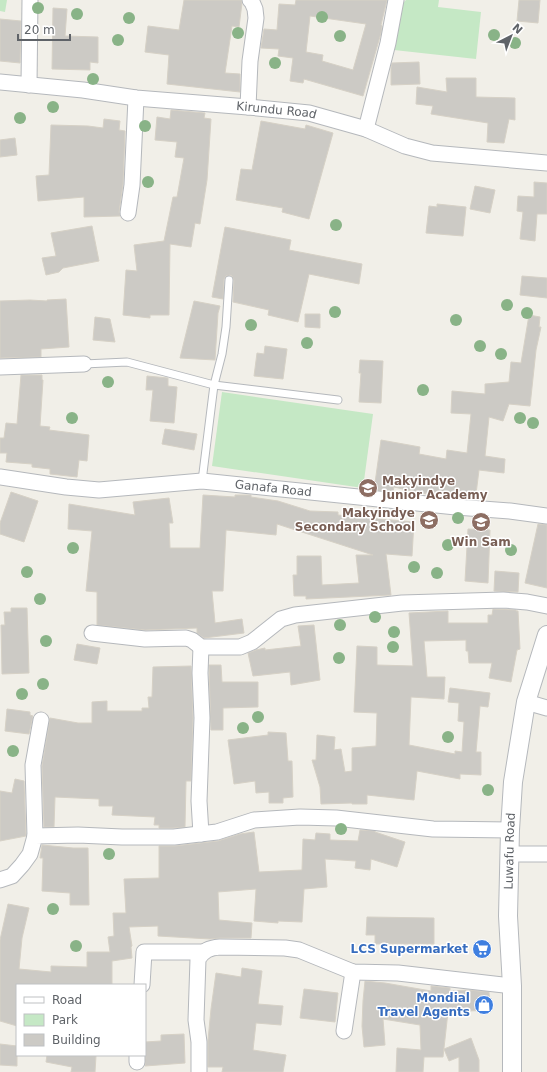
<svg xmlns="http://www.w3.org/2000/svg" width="547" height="1072" viewBox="0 0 547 1072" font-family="'DejaVu Sans',sans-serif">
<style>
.green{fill:#c5e8c5}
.building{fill:#cccac5;stroke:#d6d1c6;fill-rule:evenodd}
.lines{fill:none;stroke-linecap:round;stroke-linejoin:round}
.service-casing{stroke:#b5b8bc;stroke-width:9}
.minor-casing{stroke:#b5b8bc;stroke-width:17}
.tertiary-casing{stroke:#b5b8bc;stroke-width:20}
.service{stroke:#fff;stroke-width:7}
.minor{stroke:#fff;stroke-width:15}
.tertiary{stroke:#fff;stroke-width:18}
.tree{fill:#89b387}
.labels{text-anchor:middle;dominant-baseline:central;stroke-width:3;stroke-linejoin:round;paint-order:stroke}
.street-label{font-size:12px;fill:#5f6368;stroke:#fff}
.education-label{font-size:12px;font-weight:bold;fill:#785e54;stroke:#fff;text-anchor:start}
.shop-label{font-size:12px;font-weight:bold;fill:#366cbe;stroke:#fff;text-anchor:end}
</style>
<rect width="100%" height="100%" fill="#f1efe8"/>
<g class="green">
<path d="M 0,0 L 7,0 L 5,12 L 0,11 Z"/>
<path d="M 406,0 L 439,0 L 438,7 L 481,12 L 476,59 L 394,50 L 402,4 Z"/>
<path d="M 222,392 L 373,414 L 363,488 L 212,466 Z"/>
</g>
<g class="building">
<path d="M 184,0 L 241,0 L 242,3 L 239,27 L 232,26 L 225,73 L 240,74 L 240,92 L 167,84 L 169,55 L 145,52 L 148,26 L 179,30 Z"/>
<path d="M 296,0 L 387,0 L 381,25 L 382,26 L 381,33 L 363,96 L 304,79 L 303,83 L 290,81 L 293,58 L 278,56 L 279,49 L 261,48 L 264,29 L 277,30 L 279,4 L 295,5 ZM 310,16 L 366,24 L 353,70 L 322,61 L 323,55 L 306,52 Z"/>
<path d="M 519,0 L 540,0 L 538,23 L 517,21 Z"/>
<path d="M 53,8 L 67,9 L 65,36 L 98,37 L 98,63 L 90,62 L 90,70 L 52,69 Z"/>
<path d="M 0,19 L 21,21 L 20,63 L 0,61 Z"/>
<path d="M 419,62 L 420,84 L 391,85 L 391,68 L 392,63 Z"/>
<path d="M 446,78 L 476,78 L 476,97 L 515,98 L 515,120 L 509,119 L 504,143 L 487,142 L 488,123 L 431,114 L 433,106 L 416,104 L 417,87 L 447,92 Z"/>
<path d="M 171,110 L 205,113 L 204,118 L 211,119 L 207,180 L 200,224 L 195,223 L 191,247 L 170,244 L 169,315 L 150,315 L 150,318 L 123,315 L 126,270 L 137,271 L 134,245 L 164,241 L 173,197 L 177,197 L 184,158 L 175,157 L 177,142 L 155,140 L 157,117 L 170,119 Z"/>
<path d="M 104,119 L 120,121 L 119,130 L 125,131 L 123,184 L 119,212 L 120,216 L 84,217 L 84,197 L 38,201 L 36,176 L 49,175 L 51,125 L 88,126 L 103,128 Z"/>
<path d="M 261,121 L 305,129 L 306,125 L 333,133 L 309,219 L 282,212 L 283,208 L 236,200 L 241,169 L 252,170 Z"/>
<path d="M 15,138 L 17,155 L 0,157 L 0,140 Z"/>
<path d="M 534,182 L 547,183 L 547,214 L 537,214 L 535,241 L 520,239 L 523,212 L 517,211 L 518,196 L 534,197 Z"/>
<path d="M 475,186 L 495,190 L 490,213 L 470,209 Z"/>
<path d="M 437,204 L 466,207 L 463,236 L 426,233 L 429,206 L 437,207 Z"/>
<path d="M 92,226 L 99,261 L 63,268 L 59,272 L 46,275 L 42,258 L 56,256 L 51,233 Z"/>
<path d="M 225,227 L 291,240 L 289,250 L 362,264 L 359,284 L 309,274 L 298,322 L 268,315 L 269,310 L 233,302 L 234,280 L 232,276 L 230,275 L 226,276 L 224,279 L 223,299 L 212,297 Z"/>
<path d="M 522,276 L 547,278 L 547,298 L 520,295 Z"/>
<path d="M 66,299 L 69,347 L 41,349 L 41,357 L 0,358 L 0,301 L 30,300 L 47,301 L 47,300 Z"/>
<path d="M 194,301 L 220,306 L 218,313 L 215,360 L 180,358 Z"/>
<path d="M 305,314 L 320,314 L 320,328 L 305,327 Z"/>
<path d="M 529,315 L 540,317 L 539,327 L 541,327 L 536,350 L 530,406 L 509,404 L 503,421 L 489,417 L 485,456 L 505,459 L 504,473 L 479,470 L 476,494 L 458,492 L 457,498 L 431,493 L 431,495 L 394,487 L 393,492 L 374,490 L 381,440 L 420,447 L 419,454 L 446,459 L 447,450 L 467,453 L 471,414 L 451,413 L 452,391 L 485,394 L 485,384 L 509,382 L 511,362 L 521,363 Z"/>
<path d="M 95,317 L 110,319 L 115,342 L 93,340 Z"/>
<path d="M 265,346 L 287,349 L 283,379 L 254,376 L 257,353 L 264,354 Z"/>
<path d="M 360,360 L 383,361 L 381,403 L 359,402 L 361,373 L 359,373 Z"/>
<path d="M 21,375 L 42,375 L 42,380 L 43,380 L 40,426 L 50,427 L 49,430 L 89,435 L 87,461 L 79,460 L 77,477 L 50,474 L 50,469 L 32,467 L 32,464 L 6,462 L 7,453 L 0,453 L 0,438 L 4,438 L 6,423 L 17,424 Z"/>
<path d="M 147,376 L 168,378 L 168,386 L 177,387 L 174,423 L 150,421 L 153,390 L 146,390 Z"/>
<path d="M 165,429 L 197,434 L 194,450 L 162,444 Z"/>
<path d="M 11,492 L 38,501 L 24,542 L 0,534 L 0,523 Z"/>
<path d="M 203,495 L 235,497 L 235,495 L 251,495 L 251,497 L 278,501 L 310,511 L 338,512 L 338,515 L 414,522 L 412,556 L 386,554 L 391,595 L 306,599 L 306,596 L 294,596 L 293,575 L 297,575 L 297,556 L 321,556 L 322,585 L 359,583 L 356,555 L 373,555 L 277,524 L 276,535 L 226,530 L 223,591 L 212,591 L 215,623 L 242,619 L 244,633 L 204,638 L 197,633 L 197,628 L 145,630 L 97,625 L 97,592 L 86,591 L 92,531 L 68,529 L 69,504 L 135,515 L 133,502 L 169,498 L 173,523 L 169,523 L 170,548 L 200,548 Z"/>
<path d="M 538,524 L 547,525 L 547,588 L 525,583 Z"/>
<path d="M 468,529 L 490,530 L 488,583 L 465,581 Z"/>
<path d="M 495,571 L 519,573 L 518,592 L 494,591 Z"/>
<path d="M 11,608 L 27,608 L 29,673 L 2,674 L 1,625 L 5,625 L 4,612 L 11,612 Z"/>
<path d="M 493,609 L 516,610 L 516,611 L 518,611 L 520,649 L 517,650 L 511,682 L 489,678 L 492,663 L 469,663 L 468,651 L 466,651 L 466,640 L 424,641 L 427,677 L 445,677 L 444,699 L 411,697 L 409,745 L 455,754 L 455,751 L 462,752 L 464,722 L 458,721 L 459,703 L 448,702 L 450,688 L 490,693 L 488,707 L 480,706 L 476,752 L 481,752 L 481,775 L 460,774 L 460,779 L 417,771 L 414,800 L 367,795 L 367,804 L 352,804 L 352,803 L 321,804 L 320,787 L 312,760 L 316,760 L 317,735 L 335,737 L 334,750 L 341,749 L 345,772 L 352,771 L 352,748 L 376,746 L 377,713 L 354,712 L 357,646 L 377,647 L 377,665 L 413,666 L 409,613 L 448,611 L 448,623 L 488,623 L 488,615 L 492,615 Z"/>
<path d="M 314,625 L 320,680 L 291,685 L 290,672 L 253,676 L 248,653 L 256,650 L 265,648 L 265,650 L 301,646 L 298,626 Z"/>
<path d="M 77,644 L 100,648 L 97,664 L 74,660 Z"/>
<path d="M 209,665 L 221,665 L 222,682 L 258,682 L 258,707 L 223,708 L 223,730 L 211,730 Z"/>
<path d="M 191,666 L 193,718 L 191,781 L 186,781 L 185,827 L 173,828 L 159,828 L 159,825 L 154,825 L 155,817 L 112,815 L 113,806 L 99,806 L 99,799 L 55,797 L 54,827 L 44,827 L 42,766 L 50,718 L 78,723 L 92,723 L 92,702 L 107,701 L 107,711 L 142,711 L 142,708 L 149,708 L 148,697 L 152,697 L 153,667 Z"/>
<path d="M 7,709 L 30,712 L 30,715 L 33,716 L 29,734 L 5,731 Z"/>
<path d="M 268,732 L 286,733 L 288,761 L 292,761 L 293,797 L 283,798 L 283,803 L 269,803 L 269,792 L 256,793 L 255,781 L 234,784 L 228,740 L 268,735 Z"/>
<path d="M 15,779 L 24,781 L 26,835 L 26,836 L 0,841 L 0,791 L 12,793 Z"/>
<path d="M 360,830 L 375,831 L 375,832 L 405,842 L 397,867 L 371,859 L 370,870 L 355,868 L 356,861 L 325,859 L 327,887 L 304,889 L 302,922 L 278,921 L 278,923 L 254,921 L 256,889 L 218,892 L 219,920 L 252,923 L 251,938 L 220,938 L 210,939 L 158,936 L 158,926 L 129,927 L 132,946 L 131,947 L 132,958 L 112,961 L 112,985 L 17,985 L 17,1026 L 0,1021 L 0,940 L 8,904 L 29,908 L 22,938 L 19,969 L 51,972 L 51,966 L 87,967 L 87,952 L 110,952 L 108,937 L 114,936 L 113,913 L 126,913 L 124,879 L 159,878 L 159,846 L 175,846 L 218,841 L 240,834 L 254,832 L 259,872 L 302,870 L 303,839 L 315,840 L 316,833 L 330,834 L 330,840 L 358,841 Z"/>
<path d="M 42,845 L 73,848 L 88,848 L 89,905 L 70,905 L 70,893 L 42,891 L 43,858 L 40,858 Z"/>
<path d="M 367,917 L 434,918 L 434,944 L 375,944 L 375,935 L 366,935 Z"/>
<path d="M 242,968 L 262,971 L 258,1004 L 283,1006 L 281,1025 L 256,1023 L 253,1050 L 286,1055 L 283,1072 L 222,1072 L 223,1067 L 208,1067 L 208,1040 L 211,1009 L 216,973 L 241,977 Z"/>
<path d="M 365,981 L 385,983 L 431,991 L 431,986 L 450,988 L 450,991 L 467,990 L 489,992 L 490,1010 L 448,1012 L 443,1057 L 424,1057 L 423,1072 L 396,1072 L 397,1048 L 421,1050 L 420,1025 L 383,1019 L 385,1045 L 364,1047 L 362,1026 L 363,1001 Z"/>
<path d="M 304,989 L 338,993 L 335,1022 L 300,1018 Z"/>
<path d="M 184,1034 L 185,1063 L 145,1066 L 146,1055 L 145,1042 L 161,1041 L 161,1035 Z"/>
<path d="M 471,1038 L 479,1060 L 479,1072 L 459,1072 L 459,1057 L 449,1061 L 444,1049 Z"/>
<path d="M 0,1044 L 17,1046 L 17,1066 L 0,1065 Z"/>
<path d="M 47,1055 L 96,1056 L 95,1072 L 71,1072 L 72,1067 L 46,1062 Z"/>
</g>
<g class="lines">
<defs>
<g id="service">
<path d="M 84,364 L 127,362 L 214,385 L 338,400"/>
<path d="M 202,481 L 214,385 L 222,354 L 226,327 L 229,280"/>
</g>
<g id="minor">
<path id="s1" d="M 0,82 L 83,90 L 136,98 L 248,107 L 309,113 L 366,129 L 405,146 L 432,153 L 547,163"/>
<path d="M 29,85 L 30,0"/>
<path d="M 248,107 L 250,61 L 256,18 L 255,9 L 252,2 L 250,0"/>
<path d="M 366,129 L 388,43 L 396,0"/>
<path d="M 128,213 L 132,185 L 136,98"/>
<path d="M 0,367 L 84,364"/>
<path id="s2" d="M 0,477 L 66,487 L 99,490 L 202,481 L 456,507 L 510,511 L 547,516"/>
<path d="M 92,633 L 145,639 L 186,638 L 192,640 L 201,647 L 240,647 L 252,642 L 281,619 L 295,615 L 402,603 L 503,600 L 527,602 L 547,606"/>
<path d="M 201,647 L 200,673 L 202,718 L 199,801 L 201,834"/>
<path d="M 526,702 L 547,708"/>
<path d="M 35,836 L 33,765 L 41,720"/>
<path d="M 510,854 L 547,854"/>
<path d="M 0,880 L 12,876 L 22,865 L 30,854 L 35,836 L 78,835 L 122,837 L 174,837 L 217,832 L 254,820 L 300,817 L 336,818 L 433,829 L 510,830"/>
<path d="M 142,985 L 144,952 L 203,952"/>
<path d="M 344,1031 L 353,972"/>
<path d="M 137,1062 L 137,1055"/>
<path d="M 199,1072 L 199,1042 L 196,1020 L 198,959 C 204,950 209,948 220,947 L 285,948 L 299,950 L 353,972 L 398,973 L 512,986"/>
</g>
<g id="tertiary">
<path id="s3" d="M 512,1072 L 512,986 L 508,916 L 510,830 L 513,782 L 526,702 L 547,635"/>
</g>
</defs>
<use href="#service" class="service-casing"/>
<use href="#minor" class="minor-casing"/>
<use href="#tertiary" class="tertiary-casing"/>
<use href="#service" class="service"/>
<use href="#minor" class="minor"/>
<use href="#tertiary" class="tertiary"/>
</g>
<g class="tree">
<circle cx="38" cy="8" r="6"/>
<circle cx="77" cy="14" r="6"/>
<circle cx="322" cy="17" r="6"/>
<circle cx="129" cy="18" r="6"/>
<circle cx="238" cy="33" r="6"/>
<circle cx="494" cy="35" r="6"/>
<circle cx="340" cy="36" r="6"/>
<circle cx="118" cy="40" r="6"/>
<circle cx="515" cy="43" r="6"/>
<circle cx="275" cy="63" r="6"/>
<circle cx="93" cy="79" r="6"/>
<circle cx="53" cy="107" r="6"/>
<circle cx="20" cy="118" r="6"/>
<circle cx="145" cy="126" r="6"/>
<circle cx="148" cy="182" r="6"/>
<circle cx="336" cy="225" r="6"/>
<circle cx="507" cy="305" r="6"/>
<circle cx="335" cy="312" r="6"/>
<circle cx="527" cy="313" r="6"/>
<circle cx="456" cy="320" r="6"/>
<circle cx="251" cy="325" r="6"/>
<circle cx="307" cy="343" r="6"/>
<circle cx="480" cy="346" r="6"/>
<circle cx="501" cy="354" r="6"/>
<circle cx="108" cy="382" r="6"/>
<circle cx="423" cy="390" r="6"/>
<circle cx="72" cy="418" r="6"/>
<circle cx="520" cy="418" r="6"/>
<circle cx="533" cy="423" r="6"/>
<circle cx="458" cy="518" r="6"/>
<circle cx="448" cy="545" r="6"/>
<circle cx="73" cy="548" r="6"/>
<circle cx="511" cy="550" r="6"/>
<circle cx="414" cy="567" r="6"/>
<circle cx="27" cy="572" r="6"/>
<circle cx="437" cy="573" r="6"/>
<circle cx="40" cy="599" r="6"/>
<circle cx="375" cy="617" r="6"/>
<circle cx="340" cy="625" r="6"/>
<circle cx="394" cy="632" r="6"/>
<circle cx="46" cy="641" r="6"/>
<circle cx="393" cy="647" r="6"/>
<circle cx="339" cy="658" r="6"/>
<circle cx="43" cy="684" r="6"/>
<circle cx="22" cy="694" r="6"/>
<circle cx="258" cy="717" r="6"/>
<circle cx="243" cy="728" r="6"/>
<circle cx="448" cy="737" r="6"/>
<circle cx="13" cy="751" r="6"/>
<circle cx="488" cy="790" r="6"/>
<circle cx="341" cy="829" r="6"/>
<circle cx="109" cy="854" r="6"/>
<circle cx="53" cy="909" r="6"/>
<circle cx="76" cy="946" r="6"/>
</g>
<defs>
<symbol id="school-disc" viewBox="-11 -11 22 22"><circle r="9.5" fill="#8d6e63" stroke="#fff"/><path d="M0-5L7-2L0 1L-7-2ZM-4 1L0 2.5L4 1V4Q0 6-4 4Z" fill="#fff"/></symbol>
<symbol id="supermarket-disc" viewBox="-11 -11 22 22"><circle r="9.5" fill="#3f7fe0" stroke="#fff"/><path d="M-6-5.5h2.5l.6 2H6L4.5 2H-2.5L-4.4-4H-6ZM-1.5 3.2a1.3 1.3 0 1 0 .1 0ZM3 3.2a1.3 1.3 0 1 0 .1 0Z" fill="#fff"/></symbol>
<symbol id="shop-disc" viewBox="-11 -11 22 22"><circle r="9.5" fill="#3f7fe0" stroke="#fff"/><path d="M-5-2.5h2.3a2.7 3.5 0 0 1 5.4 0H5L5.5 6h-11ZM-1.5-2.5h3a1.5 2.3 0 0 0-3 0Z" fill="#fff"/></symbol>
</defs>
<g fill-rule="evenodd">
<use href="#school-disc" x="357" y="477" width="22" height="22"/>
<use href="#school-disc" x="418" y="509" width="22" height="22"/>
<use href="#school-disc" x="470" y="511" width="22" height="22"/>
<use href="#supermarket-disc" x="471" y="938" width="22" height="22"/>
<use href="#shop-disc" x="473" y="994" width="22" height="22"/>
</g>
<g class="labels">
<g class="street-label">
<text stroke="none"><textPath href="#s1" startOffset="278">Kirundu Road</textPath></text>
<text stroke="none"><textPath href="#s2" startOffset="275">Ganafa Road</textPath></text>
<text stroke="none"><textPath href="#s3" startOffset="221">Luwafu Road</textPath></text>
</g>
<g class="education-label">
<text x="382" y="481">Makyindye<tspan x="382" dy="14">Junior Academy</tspan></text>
<text x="415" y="513" text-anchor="end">Makyindye<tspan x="415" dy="14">Secondary School</tspan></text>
<text x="481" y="542" text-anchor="middle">Win Sam</text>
</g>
<g class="shop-label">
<text x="468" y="949">LCS Supermarket</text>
<text x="470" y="998">Mondial<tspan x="470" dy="14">Travel Agents</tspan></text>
</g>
</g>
<rect x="16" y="984" width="130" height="72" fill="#ffffff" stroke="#bfc1c3"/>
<rect x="24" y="997" width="20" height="6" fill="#ffffff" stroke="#bfc1c3"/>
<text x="52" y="1004" font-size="12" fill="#5f6368">Road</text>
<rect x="24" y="1014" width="20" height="12" fill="#c5e8c5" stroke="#bfc1c3"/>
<text x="52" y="1024" font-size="12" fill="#5f6368">Park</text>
<rect x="24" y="1034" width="20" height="12" fill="#cccac5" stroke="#bfc1c3"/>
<text x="52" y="1044" font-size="12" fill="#5f6368">Building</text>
<g transform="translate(511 36) rotate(42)" stroke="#ffffff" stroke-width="3" paint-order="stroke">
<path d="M0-3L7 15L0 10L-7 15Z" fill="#5f6368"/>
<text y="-6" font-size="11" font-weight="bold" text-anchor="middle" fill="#5f6368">N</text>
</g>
<path d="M18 34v6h52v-6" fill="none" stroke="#5f6368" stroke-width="2"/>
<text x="24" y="34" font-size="12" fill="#5f6368" stroke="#ffffff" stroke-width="3" paint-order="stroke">20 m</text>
</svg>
